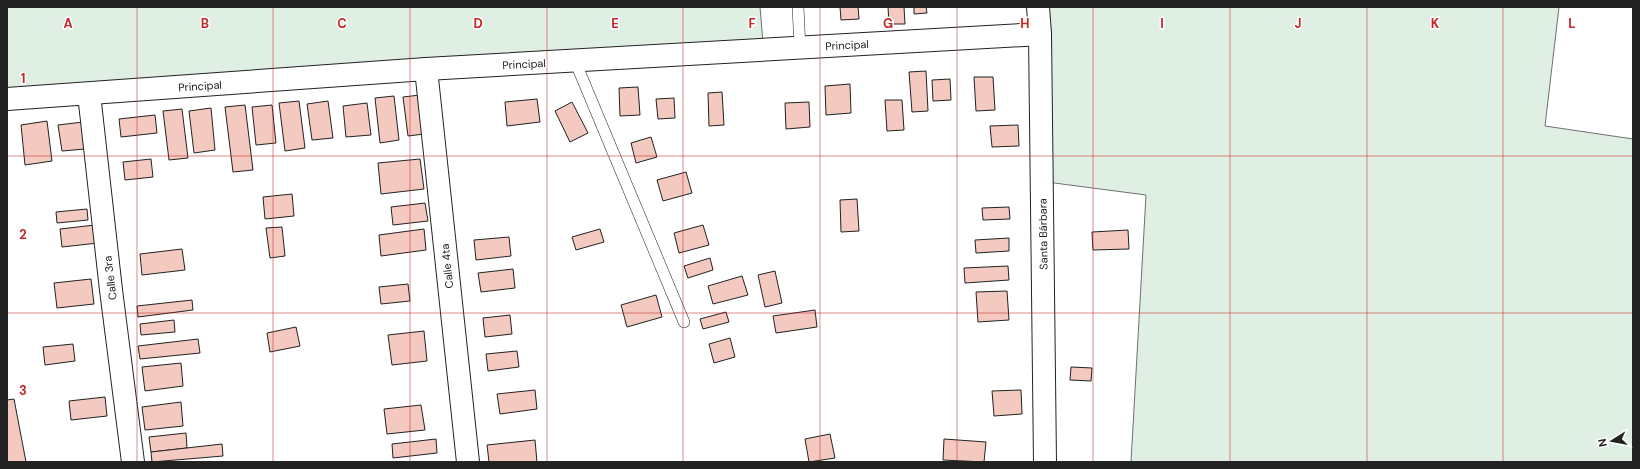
<svg xmlns="http://www.w3.org/2000/svg" width="1640" height="469" viewBox="0 0 1640 469" font-family="'DM Sans',sans-serif">
<style>
.green{fill:#e0efe3;stroke:#6f6f6f}
.building{fill:#f3c9c0;stroke:#222}
.lines{fill:none;stroke-linecap:round;stroke-linejoin:round}
.lane-casing{stroke:#222;stroke-width:12}
.street-casing{stroke:#222;stroke-width:24}
.lane{stroke:#fff;stroke-width:11}
.street{stroke:#fff;stroke-width:22}
.grid{fill:none;stroke:#c62828;stroke-width:1;stroke-opacity:0.55}
.labels{text-anchor:middle;dominant-baseline:central;stroke-width:3;stroke-linejoin:round;paint-order:stroke}
.street-label{font-size:11px;fill:#222;stroke:#fff}
.grid-label{font-size:13px;text-anchor:middle;font-weight:bold;fill:#c62828;stroke:#fff;stroke-width:3;stroke-linejoin:round;paint-order:stroke}
</style>
<rect width="100%" height="100%" fill="#fff"/>
<g class="green">
<path d="M 7,7 L 760,7 L 763,43 L 7,93 Z"/>
<path d="M 1029,7 L 1559,7 L 1545,126 L 1633,139 L 1633,462 L 1131,462 L 1146,195 L 1039,181 Z"/>
</g>
<g class="building">
<path d="M 840,7 L 858,7 L 859,19 L 841,20 Z"/>
<path d="M 888,7 L 904,7 L 905,24 L 889,24 Z"/>
<path d="M 914,7 L 926,7 L 927,13 L 914,14 Z"/>
<path d="M 926,71 L 928,111 L 912,112 L 909,72 Z"/>
<path d="M 974,77 L 993,77 L 995,110 L 976,111 Z"/>
<path d="M 950,79 L 951,100 L 933,101 L 932,80 Z"/>
<path d="M 850,84 L 851,113 L 826,115 L 825,86 Z"/>
<path d="M 638,87 L 640,115 L 620,116 L 619,88 Z"/>
<path d="M 722,92 L 724,125 L 709,126 L 708,93 Z"/>
<path d="M 420,95 L 424,134 L 408,136 L 403,97 Z"/>
<path d="M 394,96 L 399,140 L 380,143 L 375,98 Z"/>
<path d="M 674,98 L 675,118 L 658,119 L 656,99 Z"/>
<path d="M 537,99 L 540,122 L 507,126 L 505,102 Z"/>
<path d="M 885,100 L 902,100 L 904,130 L 887,131 Z"/>
<path d="M 299,101 L 305,148 L 285,151 L 279,103 Z"/>
<path d="M 328,101 L 333,138 L 312,140 L 307,104 Z"/>
<path d="M 572,102 L 588,133 L 570,142 L 555,111 Z"/>
<path d="M 809,102 L 810,127 L 786,129 L 785,103 Z"/>
<path d="M 367,103 L 371,135 L 346,137 L 343,106 Z"/>
<path d="M 245,105 L 253,170 L 233,172 L 225,107 Z"/>
<path d="M 272,105 L 276,143 L 256,145 L 252,107 Z"/>
<path d="M 211,108 L 215,150 L 194,153 L 189,111 Z"/>
<path d="M 182,109 L 188,158 L 169,160 L 163,111 Z"/>
<path d="M 155,115 L 157,133 L 121,137 L 119,119 Z"/>
<path d="M 47,121 L 52,161 L 25,165 L 21,125 Z"/>
<path d="M 83,122 L 85,149 L 62,151 L 58,125 Z"/>
<path d="M 1018,125 L 1019,146 L 992,147 L 990,126 Z"/>
<path d="M 651,137 L 657,157 L 636,163 L 631,143 Z"/>
<path d="M 151,159 L 153,177 L 125,180 L 123,162 Z"/>
<path d="M 420,159 L 424,189 L 381,194 L 378,163 Z"/>
<path d="M 686,172 L 692,193 L 663,201 L 657,180 Z"/>
<path d="M 292,194 L 294,216 L 265,219 L 263,197 Z"/>
<path d="M 857,199 L 859,231 L 841,232 L 840,200 Z"/>
<path d="M 425,203 L 428,221 L 393,225 L 391,207 Z"/>
<path d="M 1009,207 L 1010,219 L 983,220 L 982,208 Z"/>
<path d="M 87,209 L 88,220 L 57,223 L 56,212 Z"/>
<path d="M 95,225 L 98,243 L 62,247 L 60,229 Z"/>
<path d="M 703,225 L 709,245 L 679,253 L 674,233 Z"/>
<path d="M 282,227 L 285,256 L 270,258 L 266,228 Z"/>
<path d="M 424,229 L 426,250 L 381,256 L 379,235 Z"/>
<path d="M 600,229 L 604,242 L 576,250 L 572,237 Z"/>
<path d="M 1128,230 L 1129,249 L 1093,250 L 1092,232 Z"/>
<path d="M 509,237 L 511,256 L 476,260 L 474,240 Z"/>
<path d="M 1009,238 L 1009,251 L 976,253 L 975,240 Z"/>
<path d="M 182,249 L 185,270 L 142,275 L 140,254 Z"/>
<path d="M 710,258 L 713,270 L 688,278 L 684,266 Z"/>
<path d="M 1008,266 L 1009,280 L 965,283 L 964,268 Z"/>
<path d="M 513,269 L 515,288 L 481,292 L 478,273 Z"/>
<path d="M 775,271 L 782,303 L 765,307 L 758,275 Z"/>
<path d="M 742,276 L 748,295 L 713,304 L 708,286 Z"/>
<path d="M 91,279 L 94,304 L 57,308 L 54,283 Z"/>
<path d="M 408,284 L 410,301 L 381,304 L 379,287 Z"/>
<path d="M 1007,291 L 1009,320 L 978,322 L 976,292 Z"/>
<path d="M 656,295 L 662,317 L 627,327 L 621,305 Z"/>
<path d="M 192,300 L 193,310 L 138,317 L 137,306 Z"/>
<path d="M 815,310 L 817,327 L 776,333 L 773,316 Z"/>
<path d="M 726,312 L 729,322 L 703,329 L 700,319 Z"/>
<path d="M 510,315 L 512,334 L 485,337 L 483,318 Z"/>
<path d="M 174,320 L 175,332 L 141,335 L 140,324 Z"/>
<path d="M 296,327 L 300,346 L 270,352 L 267,333 Z"/>
<path d="M 424,331 L 427,361 L 392,365 L 388,335 Z"/>
<path d="M 730,338 L 735,357 L 714,363 L 709,344 Z"/>
<path d="M 198,339 L 200,353 L 140,359 L 138,346 Z"/>
<path d="M 73,344 L 75,361 L 45,365 L 43,347 Z"/>
<path d="M 517,351 L 519,367 L 488,371 L 486,354 Z"/>
<path d="M 181,363 L 183,386 L 145,391 L 142,367 Z"/>
<path d="M 1071,367 L 1092,368 L 1091,381 L 1070,380 Z"/>
<path d="M 535,390 L 537,409 L 500,414 L 497,394 Z"/>
<path d="M 1021,390 L 1022,414 L 994,416 L 992,391 Z"/>
<path d="M 105,397 L 107,416 L 71,420 L 69,401 Z"/>
<path d="M 14,399 L 26,462 L 7,462 L 7,400 Z"/>
<path d="M 181,402 L 183,426 L 145,430 L 142,407 Z"/>
<path d="M 421,405 L 425,430 L 387,434 L 384,409 Z"/>
<path d="M 186,433 L 187,448 L 151,452 L 149,437 Z"/>
<path d="M 830,434 L 835,458 L 809,462 L 805,439 Z"/>
<path d="M 436,439 L 437,453 L 393,458 L 392,444 Z"/>
<path d="M 944,439 L 986,442 L 984,462 L 943,460 Z"/>
<path d="M 535,440 L 537,462 L 489,462 L 487,445 Z"/>
<path d="M 222,444 L 223,456 L 152,462 L 151,452 Z"/>
</g>
<g class="lines">
<defs>
<g id="lane">
<path d="M 798,7 L 800,48"/>
<path d="M 575,61 L 684,322"/>
</g>
<g id="street">
<path d="M 1038,7 L 1040,34 L 1045,462"/>
<path d="M 426,69 L 468,462"/>
<path d="M 89,94 L 111,290 L 133,462"/>
<path d="M 7,99 L 426,69 L 1040,34"/>
</g>
</defs>
<use href="#lane" class="lane-casing"/>
<use href="#street" class="street-casing"/>
<use href="#lane" class="lane"/>
<use href="#street" class="street"/>
</g>
<path class="grid" d="M 137,7 L 137,462M 273,7 L 273,462M 410,7 L 410,462M 547,7 L 547,462M 683,7 L 683,462M 820,7 L 820,462M 957,7 L 957,462M 1093,7 L 1093,462M 1230,7 L 1230,462M 1367,7 L 1367,462M 1503,7 L 1503,462M 7,156 L 1633,156M 7,313 L 1633,313"/>
<g class="labels">
<g class="street-label">
<text transform="translate(847 45) rotate(-3)">Principal</text>
<text transform="translate(524 64) rotate(-3)">Principal</text>
<text transform="translate(200 86) rotate(-4)">Principal</text>
<text transform="translate(1043 234) rotate(-91)">Santa Bárbara</text>
<text transform="translate(447 266) rotate(-96)">Calle 4ta</text>
<text transform="translate(110 278) rotate(-97)">Calle 3ra</text>
</g>
</g>
<g class="grid-label">
<text x="68" y="28">A</text>
<text x="205" y="28">B</text>
<text x="342" y="28">C</text>
<text x="478" y="28">D</text>
<text x="615" y="28">E</text>
<text x="752" y="28">F</text>
<text x="888" y="28">G</text>
<text x="1025" y="28">H</text>
<text x="1162" y="28">I</text>
<text x="1298" y="28">J</text>
<text x="1435" y="28">K</text>
<text x="1572" y="28">L</text>
<text x="23" y="83">1</text>
<text x="23" y="239">2</text>
<text x="23" y="395">3</text>
</g>
<rect width="1640" height="469" fill="none" stroke="#222222" stroke-width="16"/>
<g transform="translate(1612 441) rotate(259)" stroke="#ffffff" stroke-width="3" paint-order="stroke">
<path d="M0-3L7 15L0 10L-7 15Z" fill="#222222"/>
<text y="-6" font-size="11" font-weight="bold" text-anchor="middle" fill="#222222">N</text>
</g>
</svg>
